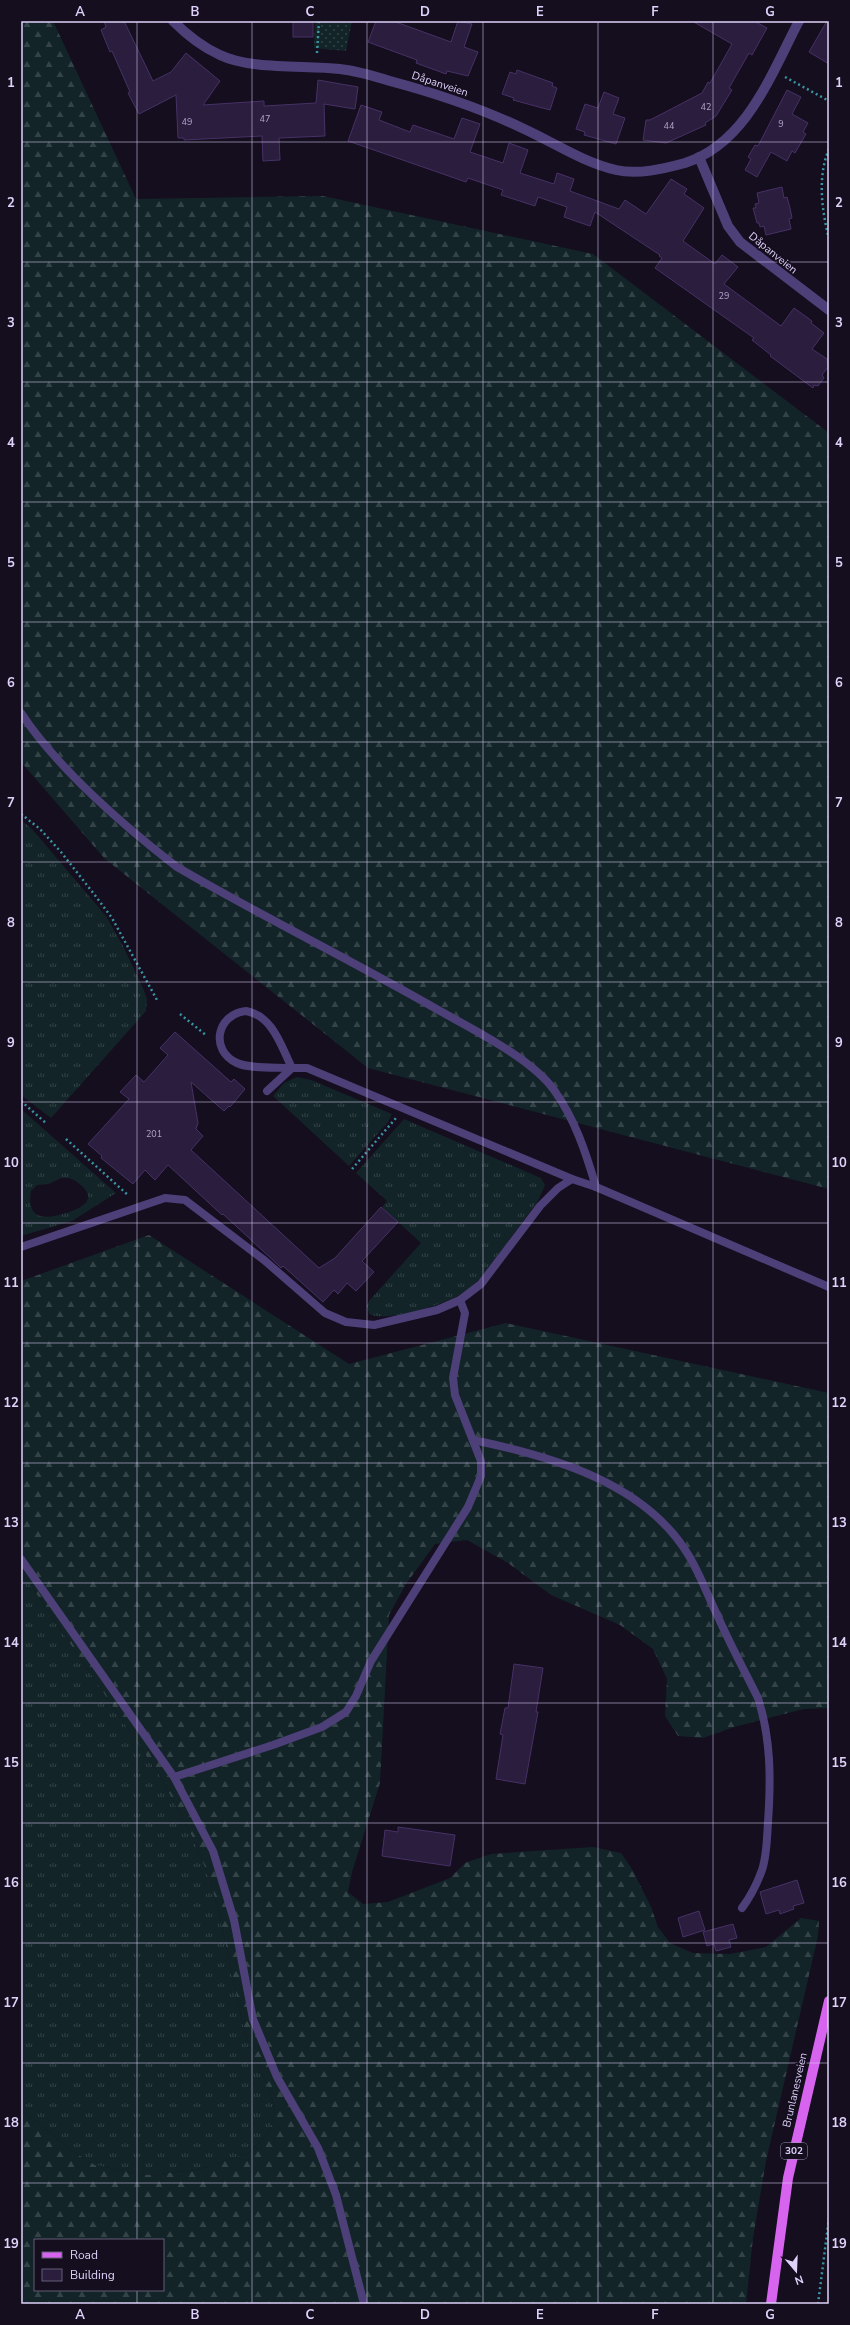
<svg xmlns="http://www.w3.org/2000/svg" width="850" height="2325" viewBox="0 0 850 2325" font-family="'Nunito Sans',sans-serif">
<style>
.grass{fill:url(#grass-tufts);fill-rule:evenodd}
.forest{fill:url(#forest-firs);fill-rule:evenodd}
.park{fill:url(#park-dots)}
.building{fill:#2a1d3d;stroke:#473166}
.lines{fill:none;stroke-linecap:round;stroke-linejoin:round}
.path{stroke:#3a94a4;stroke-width:2.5;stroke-dasharray:2 3;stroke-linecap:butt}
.service{stroke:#4d3f78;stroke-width:8}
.minor{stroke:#4d3f78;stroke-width:10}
.primary{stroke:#d764ee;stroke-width:10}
.grid{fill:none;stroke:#ded1fa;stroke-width:1;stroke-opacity:0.55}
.labels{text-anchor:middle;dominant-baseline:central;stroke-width:3.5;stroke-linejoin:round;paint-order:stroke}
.number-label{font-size:9px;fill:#b1a4cb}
.shield{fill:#140e1e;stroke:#a196b8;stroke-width:1}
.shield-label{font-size:10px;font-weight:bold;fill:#ded1fa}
.street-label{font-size:11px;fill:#ded1fa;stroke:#140e1e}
.neatline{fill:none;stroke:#ded1fa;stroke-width:1.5}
.grid-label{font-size:13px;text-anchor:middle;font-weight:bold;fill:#ded1fa}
</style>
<defs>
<pattern id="grass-tufts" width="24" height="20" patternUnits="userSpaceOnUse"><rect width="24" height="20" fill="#122427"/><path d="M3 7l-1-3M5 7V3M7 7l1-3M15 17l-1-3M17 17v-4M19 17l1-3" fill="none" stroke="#344347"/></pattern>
<pattern id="forest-firs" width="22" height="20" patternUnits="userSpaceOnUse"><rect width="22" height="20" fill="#122427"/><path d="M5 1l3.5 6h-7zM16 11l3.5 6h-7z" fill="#344347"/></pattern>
<pattern id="park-dots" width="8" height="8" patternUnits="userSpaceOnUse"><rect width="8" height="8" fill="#122427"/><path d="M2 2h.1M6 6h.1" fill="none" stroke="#344347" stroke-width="1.8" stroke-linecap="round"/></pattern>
</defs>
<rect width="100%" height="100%" fill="#140e1e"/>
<g class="grass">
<path d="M 21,820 L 32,829 L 106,916 L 122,944 L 143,988 L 147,999 L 146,1011 L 51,1118 L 21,1095 Z"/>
<path d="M 297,1077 L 311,1080 L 392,1114 L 388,1122 L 349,1166 L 273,1096 L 284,1083 Z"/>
<path d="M 21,1109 L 116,1193 L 72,1221 L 21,1236 ZM 61,1178 C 70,1177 75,1180 81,1185 C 99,1201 79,1209 66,1213 C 45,1220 26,1220 31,1191 L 37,1185 L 49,1184 Z"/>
<path d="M 404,1119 L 541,1178 L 545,1185 L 538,1201 L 480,1279 C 473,1285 466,1292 458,1296 C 441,1305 386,1323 369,1314 L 367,1306 L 369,1301 L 421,1243 L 382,1207 L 387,1201 L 356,1173 Z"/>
<path d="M 21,1571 L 160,1776 L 192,1836 L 209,1877 L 219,1912 L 245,2035 L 270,2092 L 275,2111 L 269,2132 L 249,2153 L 197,2170 L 145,2175 L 95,2165 L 69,2149 L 39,2123 L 21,2111 Z"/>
</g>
<g class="forest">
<path d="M 21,21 L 53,21 L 136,199 L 323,196 L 593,254 L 829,433 L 829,1189 L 368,1068 L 105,859 L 21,762 Z"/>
<path d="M 149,1235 L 349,1364 L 506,1323 L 829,1393 L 829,1708 L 804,1709 L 734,1727 L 703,1738 L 678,1736 L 665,1716 L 667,1679 L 653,1649 L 620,1625 L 551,1595 L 508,1563 L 467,1540 L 435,1544 L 406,1584 L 389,1615 L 380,1783 L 352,1872 L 348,1892 L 363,1904 L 388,1902 L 450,1878 L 465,1863 L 491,1854 L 593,1847 L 621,1853 L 632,1869 L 651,1907 L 658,1927 L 670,1943 L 693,1953 L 730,1954 L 766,1947 L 801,1918 L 819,1921 L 818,1936 L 766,2161 L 753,2238 L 746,2304 L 21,2304 L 21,2111 L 39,2123 L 69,2149 L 95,2165 L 145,2175 L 197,2170 L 249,2153 L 269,2132 L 275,2111 L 270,2092 L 245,2035 L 219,1912 L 209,1877 L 192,1836 L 160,1776 L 21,1571 L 21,1281 ZM 35,2240 L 163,2240 L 163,2290 L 35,2290 Z"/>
</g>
<path class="park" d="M 315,21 L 352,21 L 346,51 L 314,48 Z"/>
<g class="building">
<path d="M 104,21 L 124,21 L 153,81 L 171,72 L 186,53 L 220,81 L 203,105 L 264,101 L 264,106 L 316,103 L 318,80 L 358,87 L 355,109 L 324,104 L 325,136 L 279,138 L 280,160 L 263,161 L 262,136 L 184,140 L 184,138 L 178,138 L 176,95 L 139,114 L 128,93 L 130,92 L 112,51 L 110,52 L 101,30 L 106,27 Z"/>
<rect x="293" y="21" width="20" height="16"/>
<path d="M 376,21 L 393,21 L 451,42 L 458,21 L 472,24 L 464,47 L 478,52 L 468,76 L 447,71 L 446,74 L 416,63 L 417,60 L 368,42 Z"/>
<path d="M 692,21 L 754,21 L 767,28 L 752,55 L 749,53 L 729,88 L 732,90 L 716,116 L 705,123 L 706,125 L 666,143 L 643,140 L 646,120 L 650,120 L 702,93 L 708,82 L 710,83 L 732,44 Z"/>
<path d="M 827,21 L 829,21 L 829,64 L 809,52 Z"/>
<path d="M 517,70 L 553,83 L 552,86 L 557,88 L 550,110 L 513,100 L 514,98 L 502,94 L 510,72 L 516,74 Z"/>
<path d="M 787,90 L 801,97 L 792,114 L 808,123 L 803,132 L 806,134 L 795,153 L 792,151 L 787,161 L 771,152 L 757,177 L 745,170 L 751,159 L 748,157 L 755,145 L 758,146 Z"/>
<path d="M 604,92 L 619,98 L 613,114 L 625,118 L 616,144 L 584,135 L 585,132 L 576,129 L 585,104 L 598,108 Z"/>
<path d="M 361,105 L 382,112 L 379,120 L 410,132 L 413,125 L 454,139 L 462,118 L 480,124 L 470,152 L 503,163 L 509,143 L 528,150 L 520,173 L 554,184 L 557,173 L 574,179 L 570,191 L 619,209 L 625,200 L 646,214 L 671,179 L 687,189 L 684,194 L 704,208 L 683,241 L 715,264 L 722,255 L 738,267 L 724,284 L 781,326 L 794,308 L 812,321 L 811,323 L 824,333 L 812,349 L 827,359 L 828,367 L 822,375 L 824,378 L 818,386 L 814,385 L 813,388 L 770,356 L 771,355 L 752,340 L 754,338 L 655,268 L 662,258 L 659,256 L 660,255 L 595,212 L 590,226 L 564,217 L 567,207 L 538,197 L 535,206 L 501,195 L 503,190 L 468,178 L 466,182 L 348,141 Z"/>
<path d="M 782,187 L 784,198 L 787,197 L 790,208 L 792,218 L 789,219 L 791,229 L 766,235 L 764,226 L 760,227 L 759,223 L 757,223 L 753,208 L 756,208 L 755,204 L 759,203 L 757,193 Z"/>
<path d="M 175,1032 L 231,1082 L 234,1079 L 245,1089 L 230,1107 L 229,1106 L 224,1111 L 191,1082 L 198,1123 L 196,1129 L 203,1136 L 191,1150 L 319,1268 L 335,1258 L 381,1207 L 398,1222 L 362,1261 L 374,1272 L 356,1291 L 347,1283 L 338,1294 L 334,1290 L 323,1302 L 283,1266 L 281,1268 L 277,1264 L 223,1214 L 222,1215 L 168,1165 L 155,1180 L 145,1170 L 133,1184 L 101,1158 L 102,1156 L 88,1144 L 129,1099 L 120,1092 L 136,1075 L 144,1082 L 168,1055 L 160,1048 Z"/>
<path d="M 514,1664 L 543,1668 L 536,1712 L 538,1712 L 525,1784 L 496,1779 L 503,1735 L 500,1734 L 505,1708 L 508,1708 Z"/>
<path d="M 398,1827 L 455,1835 L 450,1866 L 382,1856 L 385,1830 L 398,1832 Z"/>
<path d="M 797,1880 L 804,1903 L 793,1906 L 794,1909 L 780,1914 L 779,1910 L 766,1914 L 760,1892 Z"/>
<path d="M 699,1911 L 705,1930 L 683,1937 L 678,1918 Z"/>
<path d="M 733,1924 L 737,1938 L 729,1940 L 731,1947 L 716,1951 L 714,1944 L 707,1946 L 703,1932 Z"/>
</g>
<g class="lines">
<g class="path">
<path d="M 317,53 L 319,21"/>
<path d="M 785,77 L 829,101"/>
<path d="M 829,149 C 817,177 822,211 829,239"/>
<path d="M 21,814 L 40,829 L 61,852 L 94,894 L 112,918 L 157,1000"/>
<path d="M 180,1014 L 207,1036"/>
<path d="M 21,1101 L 47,1124"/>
<path d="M 66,1139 L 129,1196"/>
<path d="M 352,1169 L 396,1118"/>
<path d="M 818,2304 L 829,2218"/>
</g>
<g class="service">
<path d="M 21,713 C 57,768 125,827 177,867 C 263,917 353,961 440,1011 C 474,1030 532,1059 554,1090 C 575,1119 586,1153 596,1187"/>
<path d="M 246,1011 C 273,1016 281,1046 292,1068 C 277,1067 250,1069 237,1063 C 209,1050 217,1014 246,1011 Z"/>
<path d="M 267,1091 L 292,1068 L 307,1068 L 572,1179"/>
<path d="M 21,1247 L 165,1198 L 185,1200 L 264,1260 L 325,1313 L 346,1322 L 374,1325 L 437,1310 L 460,1300 L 481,1284 L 540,1206 L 558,1188 L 572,1179 L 596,1187 L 829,1287"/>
<path d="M 473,1440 C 551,1456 646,1483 689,1556 C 701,1576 709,1599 719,1619 C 731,1646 745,1672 758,1698 C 771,1739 771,1779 768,1822 C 767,1837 767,1855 762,1870 C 757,1884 751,1896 742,1908"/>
<path d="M 21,1559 L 174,1777 L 213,1851 L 234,1920 L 253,2019 L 277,2077 L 318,2148 L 336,2195 L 364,2304"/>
<path d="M 174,1777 L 273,1745 L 322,1727 L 346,1712 L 356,1696 L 371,1661 L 468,1507 L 481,1476 L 481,1461 L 455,1395 L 453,1378 L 465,1313 L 460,1300"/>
</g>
<g class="minor">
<path d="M 173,21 C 187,35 202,47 220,55 C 251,70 305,65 340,69 C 357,71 374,76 390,81 C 435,93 480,108 522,128 C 553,142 582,162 616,170 C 638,175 663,169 685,163 C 747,143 771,74 799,21"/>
<path d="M 699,157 L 728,226 L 740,242 L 829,310"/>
</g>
<path class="primary" d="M 771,2304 L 788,2178 L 829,2001"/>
</g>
<path class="grid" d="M 137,21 L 137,2240M 252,21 L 252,2304M 367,21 L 367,2304M 483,21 L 483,2304M 598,21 L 598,2304M 713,21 L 713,2304M 21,142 L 829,142M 21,262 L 829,262M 21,382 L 829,382M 21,502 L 829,502M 21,622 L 829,622M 21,742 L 829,742M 21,862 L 829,862M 21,982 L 829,982M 21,1102 L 829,1102M 21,1223 L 829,1223M 21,1343 L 829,1343M 21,1463 L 829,1463M 21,1583 L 829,1583M 21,1703 L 829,1703M 21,1823 L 829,1823M 21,1943 L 829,1943M 21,2063 L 829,2063M 21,2183 L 829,2183M 137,2290 L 137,2304"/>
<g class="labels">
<g class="number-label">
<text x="706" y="107">42</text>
<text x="265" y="119">47</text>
<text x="187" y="122">49</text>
<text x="781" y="124">9</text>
<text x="669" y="126">44</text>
<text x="724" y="296">29</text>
<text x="154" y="1134">201</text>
</g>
<rect class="shield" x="781" y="2143" width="26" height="16" rx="3"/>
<g class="shield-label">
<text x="794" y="2151">302</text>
</g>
<g class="street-label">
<text transform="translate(440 84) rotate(18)">Dåpanveien</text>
<text transform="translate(773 253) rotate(39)">Dåpanveien</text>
<text transform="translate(795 2090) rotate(-77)">Brunlanesveien</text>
</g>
</g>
<rect width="850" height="2325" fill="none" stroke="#140e1e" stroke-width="44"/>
<rect x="34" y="2239" width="130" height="52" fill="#140e1e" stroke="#655c76"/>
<rect x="42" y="2252" width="20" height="6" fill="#d764ee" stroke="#655c76"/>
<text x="70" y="2259" font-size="12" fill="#ded1fa">Road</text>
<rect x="42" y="2269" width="20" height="12" fill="#2a1d3d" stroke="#655c76"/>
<text x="70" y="2279" font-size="12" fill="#ded1fa">Building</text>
<g transform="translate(796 2271) rotate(161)" stroke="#140e1e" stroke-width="3" paint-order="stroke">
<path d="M0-3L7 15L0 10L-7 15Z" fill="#ded1fa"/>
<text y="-6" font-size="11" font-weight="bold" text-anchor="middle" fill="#ded1fa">N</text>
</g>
<rect x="22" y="22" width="806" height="2281" class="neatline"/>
<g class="grid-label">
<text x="80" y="16">A</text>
<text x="195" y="16">B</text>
<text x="310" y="16">C</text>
<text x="425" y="16">D</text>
<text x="540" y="16">E</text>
<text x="655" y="16">F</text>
<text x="770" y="16">G</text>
<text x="11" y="87">1</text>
<text x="839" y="87">1</text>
<text x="11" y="207">2</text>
<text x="839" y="207">2</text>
<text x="11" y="327">3</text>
<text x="839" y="327">3</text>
<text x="11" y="447">4</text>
<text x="839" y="447">4</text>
<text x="11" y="567">5</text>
<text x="839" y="567">5</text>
<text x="11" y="687">6</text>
<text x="839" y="687">6</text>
<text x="11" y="807">7</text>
<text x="839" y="807">7</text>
<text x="11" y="927">8</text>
<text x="839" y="927">8</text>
<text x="11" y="1047">9</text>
<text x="839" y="1047">9</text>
<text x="11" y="1167">10</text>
<text x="839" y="1167">10</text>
<text x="11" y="1287">11</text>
<text x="839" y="1287">11</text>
<text x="11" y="1407">12</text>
<text x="839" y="1407">12</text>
<text x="11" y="1527">13</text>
<text x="839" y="1527">13</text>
<text x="11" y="1647">14</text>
<text x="839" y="1647">14</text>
<text x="11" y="1767">15</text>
<text x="839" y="1767">15</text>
<text x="11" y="1887">16</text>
<text x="839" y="1887">16</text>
<text x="11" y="2007">17</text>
<text x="839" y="2007">17</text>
<text x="11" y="2127">18</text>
<text x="839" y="2127">18</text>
<text x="11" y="2248">19</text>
<text x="839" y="2248">19</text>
<text x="80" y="2319">A</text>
<text x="195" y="2319">B</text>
<text x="310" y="2319">C</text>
<text x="425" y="2319">D</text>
<text x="540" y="2319">E</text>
<text x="655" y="2319">F</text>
<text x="770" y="2319">G</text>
</g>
</svg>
